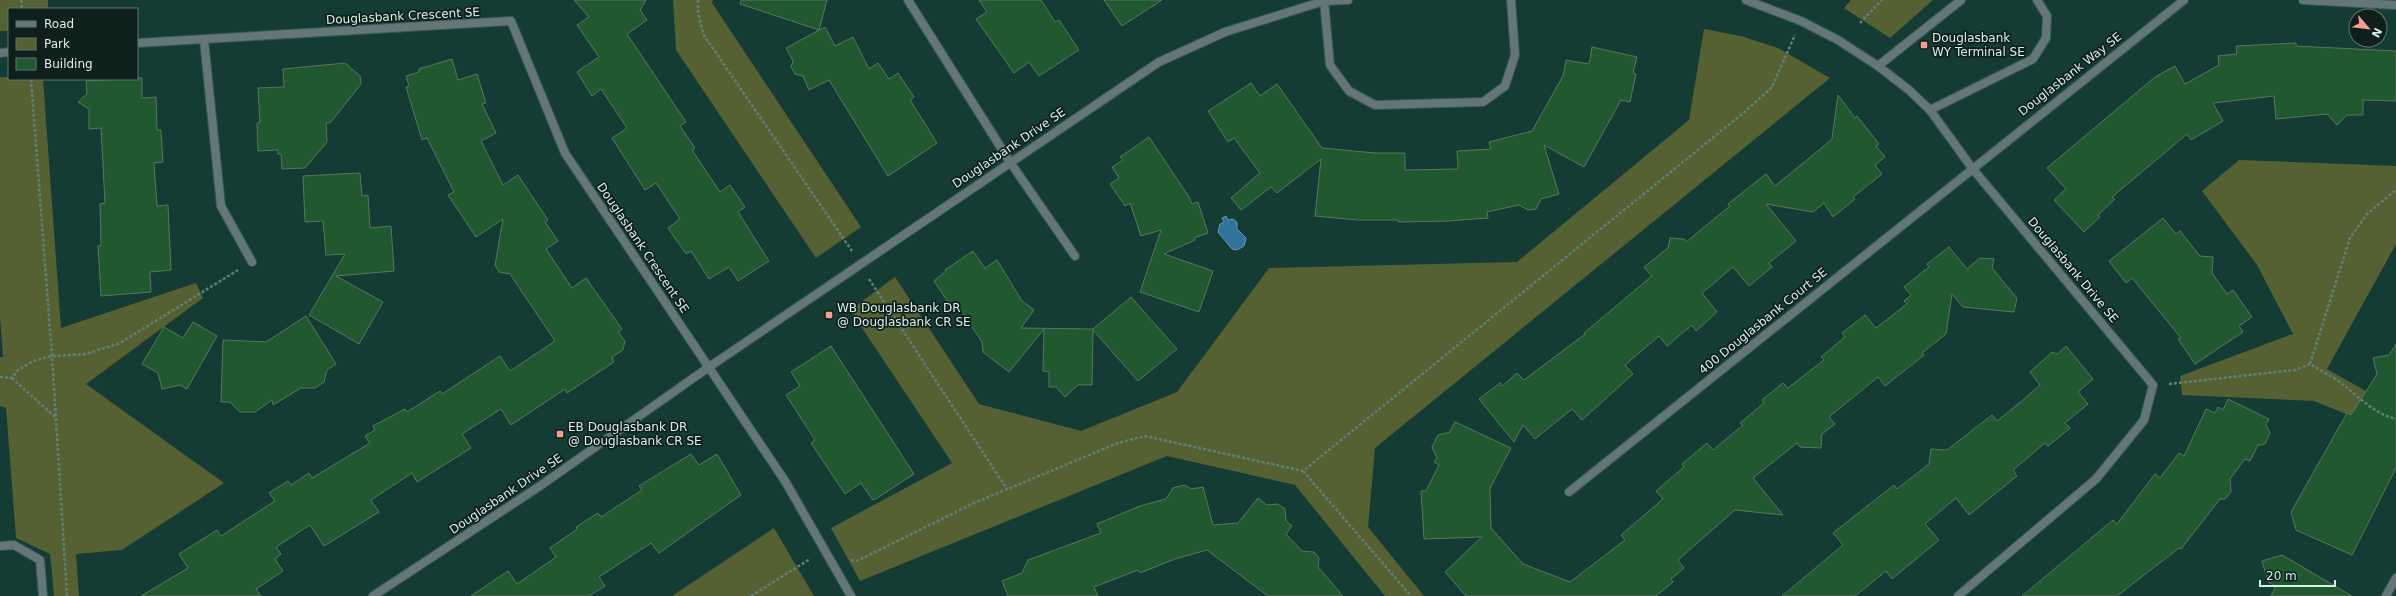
<svg xmlns="http://www.w3.org/2000/svg" width="2396" height="596" viewBox="0 0 2396 596" font-family="'DejaVu Sans',sans-serif">
<style>
.green{fill:#556033}
.water{fill:#32739b;stroke:#6498b3}
.building{fill:#20592f;stroke:#5b755f}
.lines{fill:none;stroke-linecap:round;stroke-linejoin:round}
.lane-casing{stroke:#345952;stroke-width:10}
.street-casing{stroke:#345952;stroke-width:10}
.path{stroke:#5f807a;stroke-width:2.5;stroke-dasharray:3 2;stroke-linecap:butt}
.lane{stroke:#657679;stroke-width:8}
.street{stroke:#657679;stroke-width:8}
.poi-dot{fill:#f59d8e;stroke:#0f201c;stroke-width:1.5}
.labels{text-anchor:middle;dominant-baseline:central;stroke-width:3.5;stroke-linejoin:round;paint-order:stroke}
.street-label{font-size:12px;fill:#daefea;stroke:#0f201c}
.poi-label{font-size:12px;fill:#daefea;stroke:#0f201c;text-anchor:start}
</style>
<rect width="100%" height="100%" fill="#143c35"/>
<g class="green">
<path d="M 0,0 L 48,0 L 48,9 L 9,9 L 9,31 L 0,31 Z"/>
<path d="M 673,0 L 713,0 L 712,3 L 861,227 L 816,258 L 676,50 Z"/>
<path d="M 1851,0 L 1933,0 L 1890,38 L 1844,8 Z"/>
<path d="M 1704,29 L 1741,36 L 1778,48 L 1830,78 L 1375,448 L 1368,527 L 1424,596 L 1385,596 L 1295,485 L 1167,456 L 860,581 L 831,528 L 952,463 L 850,310 L 895,277 L 979,404 L 1081,431 L 1177,392 L 1269,268 L 1517,262 L 1689,120 Z"/>
<path d="M 0,77 L 43,79 L 61,328 L 196,283 L 203,298 L 86,384 L 224,483 L 122,550 L 76,554 L 79,596 L 54,596 L 50,554 L 16,538 L 6,408 L 0,406 L 0,357 L 3,357 L 0,317 Z"/>
<path d="M 2239,160 L 2396,166 L 2396,244 L 2327,369 L 2396,408 L 2396,434 L 2314,401 L 2182,395 L 2180,376 L 2293,334 L 2257,265 L 2202,191 Z"/>
<path d="M 774,528 L 814,596 L 672,596 Z"/>
</g>
<path class="water" d="M 1226,216 L 1228,220 L 1233,219 L 1237,222 L 1237,229 L 1246,238 L 1244,246 L 1237,250 L 1232,249 L 1218,232 L 1220,224 L 1224,222 L 1222,218 Z"/>
<g class="building">
<path d="M 574,0 L 646,0 L 640,10 L 647,20 L 627,34 L 686,122 L 680,126 L 695,148 L 692,150 L 720,192 L 730,185 L 745,207 L 738,212 L 769,261 L 738,281 L 729,267 L 709,279 L 691,251 L 686,254 L 668,228 L 680,219 L 656,183 L 645,190 L 612,138 L 627,128 L 601,89 L 592,96 L 577,72 L 599,57 L 577,25 L 589,17 Z"/>
<path d="M 741,0 L 827,0 L 819,30 L 740,4 Z"/>
<path d="M 979,0 L 1041,0 L 1055,22 L 1059,20 L 1079,50 L 1039,76 L 1029,62 L 1014,73 L 976,19 L 987,12 Z"/>
<path d="M 1104,0 L 1162,0 L 1122,26 Z"/>
<path d="M 825,27 L 835,46 L 853,37 L 869,69 L 878,63 L 889,79 L 898,73 L 914,97 L 910,100 L 937,143 L 888,176 L 829,80 L 809,90 L 803,76 L 795,74 L 791,67 L 793,61 L 786,48 Z"/>
<path d="M 2296,43 L 2296,46 L 2396,51 L 2396,101 L 2363,100 L 2363,115 L 2347,115 L 2337,125 L 2327,114 L 2276,119 L 2274,96 L 2213,103 L 2223,121 L 2191,140 L 2187,134 L 2112,197 L 2115,199 L 2098,215 L 2100,217 L 2084,232 L 2054,200 L 2066,189 L 2047,168 L 2155,77 L 2175,66 L 2185,84 L 2219,65 L 2218,56 L 2237,54 L 2236,46 Z"/>
<path d="M 1592,47 L 1637,57 L 1633,73 L 1636,74 L 1630,102 L 1621,100 L 1584,167 L 1544,145 L 1559,194 L 1541,199 L 1536,209 L 1528,210 L 1519,205 L 1487,212 L 1488,218 L 1448,221 L 1398,222 L 1398,220 L 1358,220 L 1315,216 L 1321,159 L 1277,193 L 1271,187 L 1241,210 L 1231,198 L 1260,173 L 1234,138 L 1228,142 L 1208,111 L 1251,83 L 1260,96 L 1277,84 L 1322,148 L 1375,153 L 1405,153 L 1405,170 L 1458,169 L 1457,151 L 1491,149 L 1489,142 L 1532,131 L 1563,76 L 1566,60 L 1589,64 Z"/>
<path d="M 452,59 L 458,80 L 477,74 L 486,103 L 482,104 L 496,133 L 481,141 L 503,185 L 518,175 L 548,220 L 545,222 L 558,241 L 546,249 L 572,288 L 586,278 L 622,329 L 618,332 L 625,341 L 623,350 L 612,357 L 614,362 L 567,393 L 565,389 L 511,425 L 501,409 L 462,434 L 471,448 L 417,482 L 412,473 L 371,500 L 379,512 L 324,546 L 310,525 L 276,547 L 281,554 L 275,559 L 283,571 L 256,589 L 261,596 L 141,596 L 188,568 L 179,554 L 217,530 L 221,536 L 275,501 L 269,493 L 288,481 L 291,485 L 309,473 L 312,478 L 370,443 L 365,436 L 375,430 L 373,426 L 405,409 L 407,412 L 440,391 L 442,394 L 500,356 L 510,371 L 555,341 L 510,274 L 499,272 L 495,265 L 503,219 L 476,237 L 448,195 L 454,192 L 427,138 L 422,140 L 406,87 L 409,86 L 406,76 L 419,72 L 419,69 Z"/>
<path d="M 345,63 L 360,76 L 361,84 L 330,123 L 326,123 L 327,142 L 305,168 L 282,169 L 281,154 L 278,154 L 278,150 L 258,151 L 257,123 L 260,122 L 258,88 L 284,87 L 283,69 Z"/>
<path d="M 137,78 L 142,78 L 142,98 L 156,97 L 157,130 L 161,130 L 163,162 L 154,163 L 157,206 L 168,205 L 171,270 L 150,272 L 151,292 L 101,296 L 98,246 L 101,246 L 100,204 L 105,203 L 101,128 L 89,129 L 89,109 L 78,102 L 87,94 L 86,81 Z"/>
<path d="M 1838,95 L 1855,118 L 1857,116 L 1879,144 L 1876,146 L 1885,157 L 1875,165 L 1882,174 L 1853,197 L 1855,199 L 1833,217 L 1824,203 L 1813,212 L 1766,204 L 1796,241 L 1769,263 L 1772,267 L 1749,286 L 1733,267 L 1702,293 L 1717,312 L 1696,331 L 1692,325 L 1667,346 L 1659,336 L 1625,365 L 1633,374 L 1582,420 L 1572,409 L 1535,439 L 1523,425 L 1514,442 L 1479,399 L 1500,383 L 1502,386 L 1517,373 L 1524,380 L 1585,334 L 1584,333 L 1652,276 L 1644,267 L 1668,248 L 1670,238 L 1684,239 L 1686,242 L 1730,206 L 1728,204 L 1766,174 L 1775,186 L 1824,146 L 1832,139 Z"/>
<path d="M 1149,137 L 1189,197 L 1192,204 L 1198,202 L 1208,233 L 1194,238 L 1195,240 L 1164,254 L 1213,271 L 1199,312 L 1140,292 L 1161,230 L 1141,236 L 1130,203 L 1125,206 L 1110,184 L 1119,178 L 1112,167 L 1123,160 L 1120,157 Z"/>
<path d="M 360,173 L 362,196 L 368,195 L 370,228 L 391,226 L 394,271 L 336,276 L 383,302 L 359,344 L 309,315 L 345,254 L 326,255 L 323,221 L 305,222 L 303,176 Z"/>
<path d="M 2163,218 L 2176,234 L 2180,231 L 2200,256 L 2213,257 L 2212,273 L 2227,294 L 2233,290 L 2252,317 L 2239,326 L 2243,332 L 2195,364 L 2178,339 L 2181,338 L 2132,278 L 2126,283 L 2109,261 Z"/>
<path d="M 1949,247 L 1967,269 L 1980,258 L 1994,259 L 1992,268 L 2017,298 L 2014,312 L 1963,307 L 1952,294 L 1946,334 L 1922,353 L 1924,355 L 1885,386 L 1878,377 L 1829,417 L 1835,424 L 1822,434 L 1821,448 L 1800,447 L 1797,443 L 1753,478 L 1783,515 L 1735,510 L 1678,560 L 1684,568 L 1671,579 L 1673,582 L 1656,596 L 1466,596 L 1445,572 L 1482,537 L 1424,539 L 1421,491 L 1426,491 L 1439,465 L 1434,462 L 1437,458 L 1432,447 L 1438,435 L 1450,432 L 1455,422 L 1511,448 L 1490,488 L 1491,528 L 1523,564 L 1570,582 L 1625,540 L 1621,535 L 1663,499 L 1656,491 L 1684,467 L 1682,464 L 1707,443 L 1713,450 L 1743,425 L 1740,423 L 1764,403 L 1762,400 L 1783,383 L 1788,388 L 1824,360 L 1821,357 L 1845,337 L 1842,333 L 1865,315 L 1876,328 L 1907,304 L 1904,301 L 1911,295 L 1904,287 L 1929,267 L 1927,264 Z"/>
<path d="M 973,251 L 985,268 L 997,260 L 1022,301 L 1034,310 L 1021,328 L 1093,329 L 1131,297 L 1177,349 L 1138,381 L 1093,330 L 1092,385 L 1078,385 L 1065,397 L 1056,387 L 1049,387 L 1049,372 L 1043,371 L 1044,329 L 1009,372 L 983,352 L 982,342 L 961,310 L 952,308 L 934,281 L 946,271 L 945,270 Z"/>
<path d="M 306,316 L 336,364 L 327,370 L 324,382 L 315,388 L 301,388 L 273,405 L 272,400 L 255,412 L 240,412 L 230,402 L 221,402 L 223,340 L 266,342 Z"/>
<path d="M 193,322 L 217,336 L 187,389 L 180,385 L 162,389 L 158,373 L 142,364 L 164,327 L 183,338 Z"/>
<path d="M 2396,344 L 2396,468 L 2352,555 L 2296,530 L 2291,512 L 2347,413 L 2351,415 L 2377,374 L 2373,358 L 2389,355 Z"/>
<path d="M 831,346 L 914,474 L 874,500 L 872,499 L 861,483 L 845,494 L 811,443 L 815,440 L 786,395 L 800,386 L 791,372 Z"/>
<path d="M 2066,346 L 2093,379 L 2078,392 L 2088,404 L 2065,423 L 2070,428 L 2048,446 L 2045,443 L 2013,470 L 2017,476 L 1969,515 L 1956,498 L 1925,524 L 1939,540 L 1892,579 L 1886,571 L 1855,596 L 1782,596 L 1843,545 L 1833,533 L 1894,485 L 1897,489 L 1929,464 L 1931,449 L 1947,450 L 1992,415 L 1997,421 L 2023,400 L 2040,385 L 2030,372 L 2052,352 L 2057,354 Z"/>
<path d="M 2228,399 L 2269,419 L 2266,425 L 2270,433 L 2265,444 L 2258,445 L 2250,461 L 2245,459 L 2230,479 L 2231,492 L 2225,499 L 2220,499 L 2181,549 L 2179,548 L 2117,596 L 2022,596 L 2113,520 L 2117,524 L 2155,474 L 2160,478 L 2179,453 L 2184,456 L 2206,409 L 2215,413 L 2218,407 L 2223,410 Z"/>
<path d="M 691,454 L 699,465 L 717,454 L 741,495 L 659,553 L 651,543 L 599,577 L 605,586 L 589,596 L 471,596 L 508,571 L 517,584 L 556,557 L 550,548 L 577,529 L 576,527 L 598,513 L 601,517 L 642,490 L 639,486 Z"/>
<path d="M 1184,485 L 1192,489 L 1203,487 L 1213,525 L 1238,523 L 1258,498 L 1267,505 L 1278,504 L 1285,509 L 1286,521 L 1292,526 L 1286,534 L 1302,551 L 1314,552 L 1319,558 L 1318,567 L 1343,596 L 1268,596 L 1207,550 L 1175,559 L 1140,573 L 1138,570 L 1094,587 L 1098,596 L 1008,596 L 1002,581 L 1022,573 L 1028,560 L 1101,533 L 1097,524 L 1140,506 L 1166,499 L 1173,488 Z"/>
<path d="M 2282,555 L 2352,596 L 2271,596 L 2276,586 L 2268,582 L 2262,561 Z"/>
</g>
<g class="lines">
<defs>
<g id="lane">
<path d="M 1878,66 L 1961,0"/>
<path d="M 1930,110 L 2033,59 L 2046,38 L 2047,16 L 2037,0"/>
<path d="M 0,546 L 14,545 L 40,560 L 43,596"/>
</g>
<g id="street">
<path d="M 908,0 L 1010,162 L 1075,256"/>
<path d="M 1746,0 L 1801,21 L 1838,40 L 1878,66 L 1909,90 L 1930,110 L 1972,168 L 2153,385 L 2144,420 L 2096,479 L 1958,596"/>
<path d="M 2303,0 L 2396,5"/>
<path d="M 1324,1 L 1330,65 L 1349,91 L 1375,105 L 1483,102 L 1505,86 L 1515,55 L 1511,0"/>
<path d="M 204,40 L 221,206 L 252,262"/>
<path d="M 137,43 L 511,21 L 565,153 L 785,481 L 851,596"/>
<path d="M 0,53 L 9,52"/>
<path d="M 1569,492 L 2184,0"/>
<path d="M 373,596 L 540,486 L 709,367 L 1159,62 L 1225,32 L 1324,1 L 1348,0"/>
<path d="M 2386,596 L 2396,578"/>
</g>
</defs>
<use href="#lane" class="lane-casing"/>
<use href="#street" class="street-casing"/>
<g class="path">
<path d="M 21,0 L 22,9"/>
<path d="M 698,0 L 698,12 L 703,34 L 852,251"/>
<path d="M 1860,23 L 1882,0"/>
<path d="M 31,79 L 52,356 L 67,596"/>
<path d="M 869,279 L 1007,489"/>
<path d="M 2310,364 L 2350,238 L 2367,214 L 2396,190"/>
<path d="M 0,377 L 12,378 L 18,370 L 33,361 L 52,356 L 86,354 L 120,343 L 238,270"/>
<path d="M 12,378 L 56,418"/>
<path d="M 2169,384 L 2295,370 L 2310,364 C 2318,369 2326,373 2334,378 C 2355,392 2371,413 2396,419"/>
<path d="M 1303,471 L 1411,596"/>
<path d="M 851,560 L 857,561 L 974,503 L 1118,443 L 1145,436 L 1303,471 L 1747,110 L 1772,87 L 1795,35"/>
<path d="M 751,596 L 810,559"/>
</g>
<use href="#lane" class="lane"/>
<use href="#street" class="street"/>
</g>
<g class="poi-dot">
<rect x="1920" y="41" width="8" height="8" rx="2"/>
<rect x="825" y="311" width="8" height="8" rx="2"/>
<rect x="556" y="430" width="8" height="8" rx="2"/>
</g>
<g class="labels">
<g class="street-label">
<text transform="translate(403 16) rotate(-3)">Douglasbank Crescent SE</text>
<text transform="translate(2070 74) rotate(-38)">Douglasbank Way SE</text>
<text transform="translate(1009 148) rotate(-34)">Douglasbank Drive SE</text>
<text transform="translate(643 248) rotate(56)">Douglasbank Crescent SE</text>
<text transform="translate(2073 270) rotate(50)">Douglasbank Drive SE</text>
<text transform="translate(1763 321) rotate(-39)">400 Douglasbank Court SE</text>
<text transform="translate(506 494) rotate(-34)">Douglasbank Drive SE</text>
</g>
<g class="poi-label">
<text x="1932" y="38">Douglasbank<tspan x="1932" dy="14">WY Terminal SE</tspan></text>
<text x="837" y="308">WB Douglasbank DR<tspan x="837" dy="14">@ Douglasbank CR SE</tspan></text>
<text x="568" y="427">EB Douglasbank DR<tspan x="568" dy="14">@ Douglasbank CR SE</tspan></text>
</g>
</g>
<rect x="8" y="8" width="130" height="72" fill="#0f201c" stroke="#60736e"/>
<rect x="16" y="21" width="20" height="6" fill="#657679" stroke="#60736e"/>
<text x="44" y="28" font-size="12" fill="#daefea">Road</text>
<rect x="16" y="38" width="20" height="12" fill="#556033" stroke="#60736e"/>
<text x="44" y="48" font-size="12" fill="#daefea">Park</text>
<rect x="16" y="58" width="20" height="12" fill="#20592f" stroke="#60736e"/>
<text x="44" y="68" font-size="12" fill="#daefea">Building</text>
<g transform="translate(2368 28) rotate(118)"><circle r="19" fill="#0f201c" stroke="#60736e"/>
<path d="M0-3L7 15L0 10L-7 15Z" fill="#f59d8e"/>
<text y="-6" font-size="11" font-weight="bold" text-anchor="middle" fill="#daefea">N</text>
</g>
<path d="M2260 580v6h75v-6" fill="none" stroke="#daefea" stroke-width="2"/>
<text x="2266" y="580" font-size="12" fill="#daefea" stroke="#0f201c" stroke-width="3" paint-order="stroke">20 m</text>
</svg>
